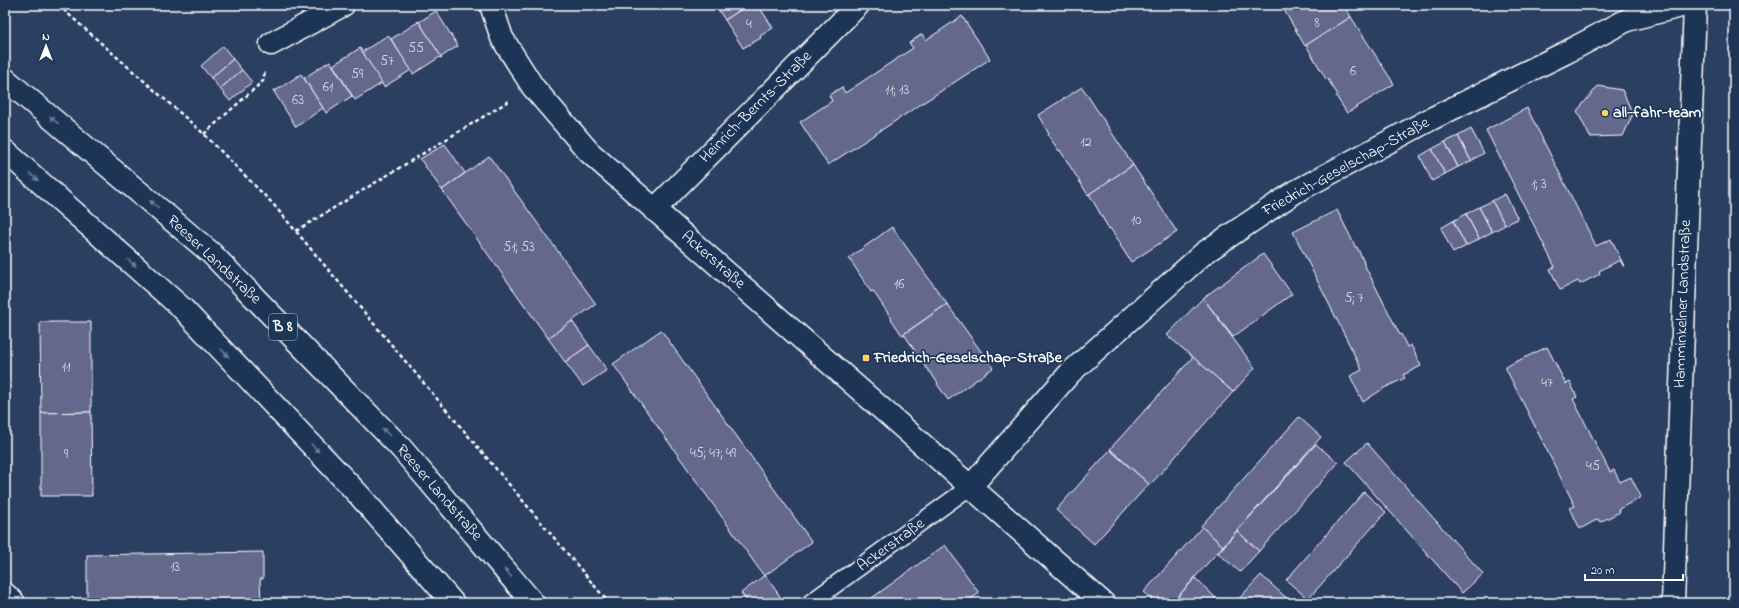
<svg xmlns="http://www.w3.org/2000/svg" width="1739" height="608" viewBox="0 0 1739 608" font-family="'Indie Flower',sans-serif">
<style>
.building{fill:#65688d;stroke:#fff}
.lines{fill:none;stroke-linecap:round;stroke-linejoin:round}
.service-casing{stroke:#fff;stroke-width:19}
.minor-casing{stroke:#fff;stroke-width:25}
.primary-casing{stroke:#fff;stroke-width:25}
.path{stroke:#fff;stroke-width:2.5;stroke-dasharray:4 3;stroke-linecap:butt}
.service{stroke:#1d3557;stroke-width:16}
.minor{stroke:#1d3557;stroke-width:22}
.primary{stroke:#1d3557;stroke-width:22}
.oneway{fill:#6c7c92}
.poi-dot{fill:#ffd166;stroke:#1d3557;stroke-width:1.5}
.labels{text-anchor:middle;dominant-baseline:central;stroke-width:3.5;stroke-linejoin:round;paint-order:stroke}
.number-label{font-size:14px;fill:#d8d9e2}
.shield{fill:#1d3557;stroke:#bbc2cd;stroke-width:1}
.shield-label{font-size:15px;font-weight:bold;fill:#fff}
.street-label{font-size:16px;fill:#fff;stroke:#1d3557}
.poi-label{font-size:16px;font-weight:bold;fill:#fff;stroke:#1d3557;text-anchor:start}
</style>
<rect width="100%" height="100%" fill="#2b3f62"/>
<filter id="ink" filterUnits="userSpaceOnUse"><feTurbulence type="fractalNoise" baseFrequency=".025" numOctaves="2"/><feDisplacementMap in="SourceGraphic" scale="8" xChannelSelector="R" yChannelSelector="G"/><feConvolveMatrix kernelMatrix="1 2 1 2 8 2 1 2 1" color-interpolation-filters="sRGB"/></filter>
<g filter="url(#ink)">
<g class="building">
<path d="M 715,5 L 748,5 L 725,20 Z"/>
<path d="M 748,5 L 758,5 L 773,28 L 760,36 L 761,38 L 743,48 L 725,20 Z"/>
<path d="M 1281,5 L 1344,5 L 1351,17 L 1305,46 Z"/>
<path d="M 436,11 L 458,46 L 441,57 L 419,22 Z"/>
<path d="M 962,16 L 990,59 L 828,165 L 800,122 L 832,101 L 829,95 L 842,87 L 845,93 L 913,48 L 909,43 L 922,34 L 926,40 Z"/>
<path d="M 1351,17 L 1394,84 L 1347,113 L 1336,96 L 1338,95 L 1327,78 L 1326,79 L 1306,45 Z"/>
<path d="M 417,21 L 419,22 L 442,58 L 440,57 L 413,74 L 391,39 L 418,22 Z"/>
<path d="M 388,35 L 411,70 L 384,87 L 362,52 Z"/>
<path d="M 223,46 L 233,59 L 211,78 L 201,66 Z"/>
<path d="M 360,48 L 382,83 L 355,100 L 333,65 Z"/>
<path d="M 233,59 L 242,70 L 220,89 L 211,78 Z"/>
<path d="M 330,61 L 352,96 L 326,113 L 304,78 Z"/>
<path d="M 242,70 L 252,82 L 230,101 L 220,89 Z"/>
<path d="M 301,74 L 323,108 L 296,127 L 273,90 L 274,89 L 275,91 Z"/>
<path d="M 1598,86 L 1622,90 L 1633,114 L 1623,136 L 1590,137 L 1577,111 Z"/>
<path d="M 1082,87 L 1133,165 L 1088,195 L 1060,150 L 1059,151 L 1048,135 L 1049,134 L 1038,115 Z"/>
<path d="M 1527,108 L 1596,246 L 1611,239 L 1624,266 L 1623,266 L 1620,260 L 1599,271 L 1600,274 L 1580,284 L 1578,281 L 1560,290 L 1550,269 L 1555,267 L 1486,130 Z"/>
<path d="M 1471,129 L 1484,153 L 1471,161 L 1458,136 Z"/>
<path d="M 1458,136 L 1471,161 L 1458,167 L 1445,142 Z"/>
<path d="M 1445,142 L 1458,167 L 1445,174 L 1432,149 Z"/>
<path d="M 445,144 L 465,173 L 442,190 L 420,159 Z"/>
<path d="M 1432,149 L 1445,174 L 1432,181 L 1420,156 Z"/>
<path d="M 489,156 L 596,304 L 548,338 L 442,190 Z"/>
<path d="M 1732,163 L 1734,163 L 1734,213 L 1733,219 L 1731,219 Z"/>
<path d="M 1133,165 L 1177,232 L 1131,262 L 1120,245 L 1121,244 L 1110,228 L 1109,229 L 1089,194 Z"/>
<path d="M 1505,194 L 1518,219 L 1505,225 L 1492,201 Z"/>
<path d="M 1492,201 L 1505,225 L 1492,232 L 1479,207 Z"/>
<path d="M 1479,207 L 1492,232 L 1479,239 L 1466,214 Z"/>
<path d="M 1337,210 L 1356,248 L 1357,247 L 1364,262 L 1363,262 L 1400,335 L 1401,334 L 1407,347 L 1411,345 L 1421,366 L 1403,375 L 1405,378 L 1384,388 L 1363,402 L 1350,376 L 1362,370 L 1293,232 Z"/>
<path d="M 1466,214 L 1479,239 L 1466,246 L 1453,221 Z"/>
<path d="M 1453,221 L 1466,246 L 1453,253 L 1441,228 Z"/>
<path d="M 892,227 L 947,304 L 902,335 L 891,319 L 892,319 L 873,291 L 871,292 L 849,258 Z"/>
<path d="M 1263,254 L 1292,294 L 1233,337 L 1203,298 Z"/>
<path d="M 1203,298 L 1255,368 L 1233,392 L 1167,335 Z"/>
<path d="M 947,304 L 993,368 L 948,400 L 937,384 L 938,383 L 914,352 L 915,351 L 904,334 Z"/>
<path d="M 572,321 L 589,345 L 565,362 L 548,338 Z"/>
<path d="M 40,322 L 91,322 L 91,412 L 41,413 Z"/>
<path d="M 661,330 L 812,542 L 764,576 L 613,364 Z"/>
<path d="M 589,345 L 607,370 L 583,386 L 565,362 Z"/>
<path d="M 1547,347 L 1566,384 L 1570,382 L 1577,397 L 1573,399 L 1610,472 L 1614,470 L 1620,482 L 1631,477 L 1641,497 L 1619,509 L 1620,512 L 1600,522 L 1598,519 L 1580,529 L 1570,508 L 1575,506 L 1505,367 Z"/>
<path d="M 1193,357 L 1233,392 L 1150,485 L 1110,449 Z"/>
<path d="M 1733,378 L 1734,378 L 1734,438 L 1731,438 Z"/>
<path d="M 91,412 L 92,496 L 41,496 L 41,413 Z"/>
<path d="M 1299,417 L 1321,437 L 1223,546 L 1201,526 Z"/>
<path d="M 1367,443 L 1483,574 L 1462,593 L 1346,462 Z"/>
<path d="M 1316,444 L 1338,463 L 1259,551 L 1237,531 Z"/>
<path d="M 1110,450 L 1149,484 L 1094,544 L 1056,510 Z"/>
<path d="M 1364,492 L 1386,512 L 1308,599 L 1286,580 Z"/>
<path d="M 1202,527 L 1223,546 L 1172,603 L 1156,603 L 1144,592 Z"/>
<path d="M 1237,531 L 1259,551 L 1240,572 L 1218,553 Z"/>
<path d="M 945,545 L 979,593 L 966,603 L 865,603 Z"/>
<path d="M 263,552 L 263,579 L 260,579 L 261,603 L 87,603 L 87,555 Z"/>
<path d="M 765,575 L 784,602 L 783,603 L 749,603 L 741,593 Z"/>
<path d="M 1261,575 L 1292,603 L 1235,603 Z"/>
<path d="M 1195,578 L 1216,598 L 1211,603 L 1178,603 L 1175,600 Z"/>
</g>
<g class="lines">
<defs>
<path id="service" d="M 810,603 L 971,486"/>
<g id="minor">
<path d="M 491,5 L 502,38 L 533,87 L 589,152 L 1103,603"/>
<path d="M 271,44 L 343,5"/>
<path d="M 654,210 L 858,5"/>
<path d="M 971,486 L 1070,373 L 1204,253 L 1295,192 L 1431,119 L 1565,53 L 1627,20 L 1685,5"/>
<path d="M 5,594 L 14,603"/>
<path d="M 1673,603 L 1695,5"/>
</g>
<g id="primary">
<path d="M 5,79 L 211,253 L 401,448 L 533,603"/>
<path d="M 5,151 L 183,309 L 360,496 L 453,603"/>
</g>
</defs>
<use href="#service" class="service-casing"/>
<use href="#minor" class="minor-casing"/>
<use href="#primary" class="primary-casing"/>
<g class="path">
<path d="M 58,5 L 204,134 L 273,204 L 609,603"/>
<path d="M 204,134 L 263,81 L 265,71"/>
<path d="M 296,231 L 509,101"/>
</g>
<use href="#service" class="service"/>
<use href="#minor" class="minor"/>
<use href="#primary" class="primary"/>
</g>
<defs><path id="oneway-solid" d="M-6-.8H1V-3.2L6.5 0L1 3.2V.8H-6Z"/></defs>
<g class="oneway">
<use href="#oneway-solid" transform="translate(54 120) rotate(-140)"/>
<use href="#oneway-solid" transform="translate(34 177) rotate(41)"/>
<use href="#oneway-solid" transform="translate(154 204) rotate(-140)"/>
<use href="#oneway-solid" transform="translate(132 263) rotate(41)"/>
<use href="#oneway-solid" transform="translate(225 353) rotate(47)"/>
<use href="#oneway-solid" transform="translate(386 432) rotate(-134)"/>
<use href="#oneway-solid" transform="translate(315 448) rotate(47)"/>
<use href="#oneway-solid" transform="translate(508 573) rotate(-130)"/>
</g>
</g>
<g class="poi-dot">
<circle cx="1605" cy="113" r="4"/>
<rect x="862" y="354" width="8" height="8" rx="2"/>
</g>
<g class="labels">
<g class="number-label">
<text x="1317" y="23">8</text>
<text x="749" y="24">4</text>
<text x="416" y="48">55</text>
<text x="387" y="61">57</text>
<text x="1353" y="71">6</text>
<text x="357" y="74">59</text>
<text x="328" y="87">61</text>
<text x="897" y="90">11; 13</text>
<text x="298" y="100">63</text>
<text x="1086" y="142">12</text>
<text x="1539" y="184">1; 3</text>
<text x="1136" y="220">10</text>
<text x="519" y="247">51; 53</text>
<text x="899" y="284">16</text>
<text x="1354" y="298">5; 7</text>
<text x="66" y="367">11</text>
<text x="1547" y="383">47</text>
<text x="713" y="453">45; 47; 49</text>
<text x="66" y="454">9</text>
<text x="1593" y="466">45</text>
<text x="175" y="567">13</text>
</g>
<rect class="shield" x="269" y="314" width="28" height="26" rx="3"/>
<g class="shield-label">
<text x="283" y="327">B 8</text>
</g>
<g class="street-label">
<text transform="translate(756 107) rotate(-45)">Heinrich-Bernts-Straße</text>
<text transform="translate(1346 167) rotate(-29)">Friedrich-Geselschap-Straße</text>
<text transform="translate(214 260) rotate(43)">Reeser Landstraße</text>
<text transform="translate(713 260) rotate(41)">Ackerstraße</text>
<text transform="translate(1683 304) rotate(-88)">Hamminkelner Landstraße</text>
<text transform="translate(439 493) rotate(49)">Reeser Landstraße</text>
<text transform="translate(891 545) rotate(-36)">Ackerstraße</text>
</g>
<g class="poi-label">
<text x="1613" y="113">all-fahr-team</text>
<text x="874" y="358">Friedrich-Geselschap-Straße</text>
</g>
</g>
<rect width="1739" height="608" fill="none" stroke="#1d3557" stroke-width="20"/>
<rect x="10" y="10" width="1719" height="588" fill="none" stroke="#fff" stroke-width="1.5" filter="url(#ink)"/>
<g transform="translate(46 46)" stroke="#1d3557" stroke-width="3" paint-order="stroke">
<path d="M0-3L7 15L0 10L-7 15Z" fill="#ffffff"/>
<text y="-6" font-size="11" font-weight="bold" text-anchor="middle" fill="#ffffff">N</text>
</g>
<path d="M1585 574v6h98v-6" fill="none" stroke="#ffffff" stroke-width="2"/>
<text x="1591" y="574" font-size="12" fill="#ffffff" stroke="#1d3557" stroke-width="3" paint-order="stroke">20 m</text>
</svg>
